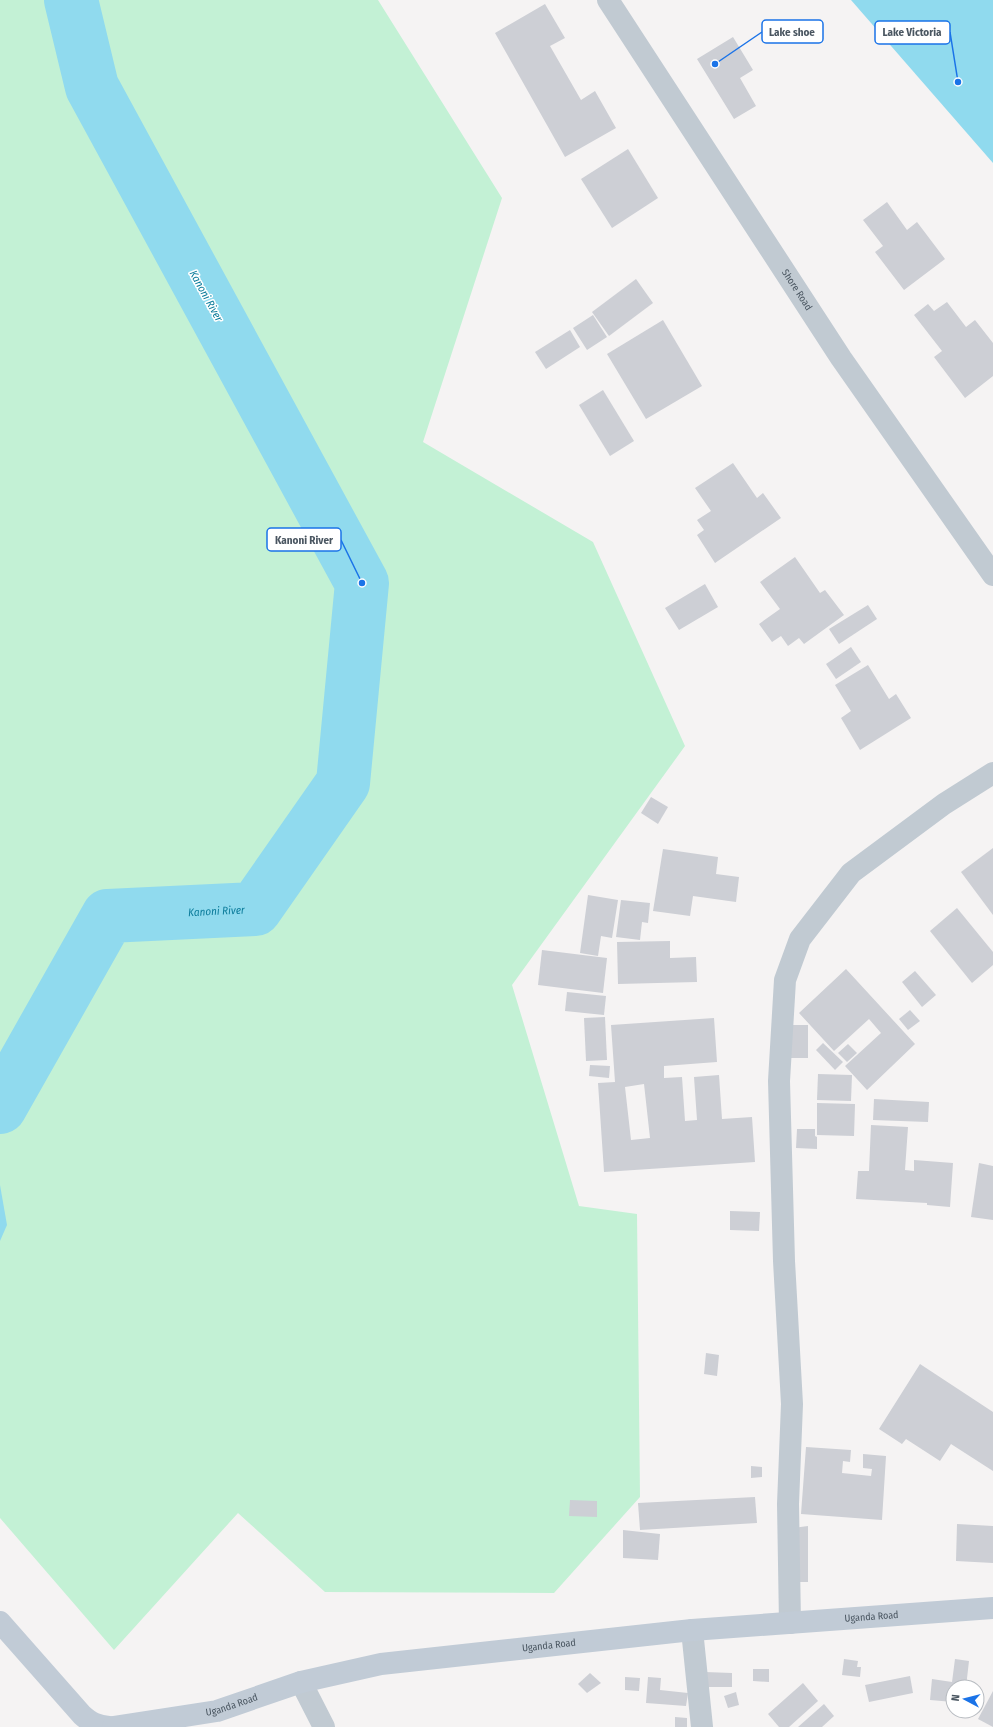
<svg xmlns="http://www.w3.org/2000/svg" width="993" height="1727" viewBox="0 0 993 1727" font-family="'Fira Sans Condensed',sans-serif">
<style>
.green{fill:#c3f1d5}
.water{fill:#90daee}
.lines{fill:none;stroke-linecap:round;stroke-linejoin:round}
.river{stroke:#90daee;stroke-width:54}
.building{fill:#cdcfd5;fill-rule:evenodd}
.street{stroke:#c1cad2;stroke-width:22}
.secondary{stroke:#c1cbd6;stroke-width:22}
.labels{text-anchor:middle;dominant-baseline:central;stroke-width:3;stroke-linejoin:round;paint-order:stroke}
.street-label{font-size:10px;fill:#4a5661;stroke:#fff}
.water-label{font-size:11px;font-style:italic;fill:#0c7c9b;stroke:#fff}
.leader{fill:none;stroke:#1a73e8;stroke-width:1.5}
.callout-dot{fill:#1a73e8;stroke:#fff;stroke-width:1.5}
.callout{fill:#fff;stroke:#1a73e8;stroke-width:1.5}
.callout-label{font-size:11px;text-anchor:middle;font-weight:bold;fill:#4a5661}
</style>
<rect width="100%" height="100%" fill="#f5f3f3"/>
<path class="green" d="M 0,0 L 378,0 L 502,198 L 423,442 L 593,542 L 685,746 L 512,985 L 579,1206 L 637,1214 L 640,1497 L 554,1593 L 325,1592 L 238,1513 L 114,1650 L 0,1518 Z"/>
<g class="water">
<path d="M 851,0 L 993,0 L 993,163 Z"/>
<path d="M 0,1185 L 7,1225 L 0,1241 Z"/>
</g>
<g class="lines">
<path class="river" id="s1" d="M 0,1107 L 108,916 L 255,909 L 343,783 L 362,583 L 92,87 L 71,0"/>
</g>
<g class="building">
<path d="M 545,4 L 565,38 L 550,46 L 581,100 L 595,91 L 616,128 L 565,157 L 495,33 Z"/>
<path d="M 733,37 L 753,70 L 740,78 L 756,106 L 734,119 L 697,59 Z"/>
<path d="M 628,149 L 658,198 L 612,228 L 581,179 Z"/>
<path d="M 887,202 L 907,230 L 917,222 L 945,259 L 904,290 L 875,252 L 883,246 L 863,220 Z"/>
<path d="M 636,279 L 653,303 L 609,336 L 592,312 Z"/>
<path d="M 947,302 L 966,327 L 975,320 L 993,343 L 993,376 L 965,398 L 934,357 L 942,351 L 914,315 L 928,304 L 934,311 Z"/>
<path d="M 593,315 L 607,337 L 587,350 L 573,328 Z"/>
<path d="M 663,320 L 702,386 L 646,419 L 607,354 Z"/>
<path d="M 570,330 L 580,347 L 546,369 L 535,352 Z"/>
<path d="M 603,390 L 634,441 L 610,456 L 579,405 Z"/>
<path d="M 733,463 L 757,498 L 763,493 L 781,518 L 715,563 L 697,535 L 704,530 L 697,520 L 711,511 L 695,488 Z"/>
<path d="M 795,557 L 820,593 L 825,590 L 844,615 L 804,644 L 799,638 L 788,646 L 781,636 L 772,642 L 759,624 L 780,609 L 760,582 Z"/>
<path d="M 705,584 L 718,607 L 679,630 L 665,608 Z"/>
<path d="M 868,605 L 877,619 L 839,644 L 829,629 Z"/>
<path d="M 851,647 L 861,662 L 836,679 L 826,664 Z"/>
<path d="M 868,665 L 889,699 L 896,694 L 911,718 L 860,750 L 841,718 L 851,711 L 835,685 Z"/>
<path d="M 651,797 L 668,807 L 658,824 L 641,813 Z"/>
<path d="M 993,848 L 993,915 L 961,872 Z"/>
<path d="M 663,849 L 718,857 L 716,874 L 739,877 L 736,902 L 693,896 L 690,916 L 653,911 Z"/>
<path d="M 588,895 L 618,900 L 612,938 L 601,936 L 598,956 L 580,953 Z"/>
<path d="M 621,900 L 650,903 L 648,923 L 642,922 L 640,940 L 616,937 Z"/>
<path d="M 957,908 L 993,952 L 993,965 L 972,983 L 930,931 Z"/>
<path d="M 670,941 L 670,958 L 696,957 L 697,982 L 618,984 L 617,942 Z"/>
<path d="M 542,950 L 607,958 L 603,993 L 538,985 Z"/>
<path d="M 846,969 L 915,1044 L 867,1090 L 845,1066 L 881,1033 L 869,1019 L 834,1051 L 799,1013 Z"/>
<path d="M 915,971 L 936,995 L 922,1007 L 902,982 Z"/>
<path d="M 567,992 L 606,996 L 604,1015 L 565,1011 Z"/>
<path d="M 910,1010 L 920,1021 L 908,1030 L 899,1019 Z"/>
<path d="M 605,1017 L 607,1060 L 586,1061 L 584,1018 Z"/>
<path d="M 714,1018 L 717,1062 L 664,1066 L 664,1078 L 682,1077 L 685,1121 L 697,1120 L 694,1077 L 719,1075 L 722,1119 L 752,1117 L 755,1162 L 604,1172 L 598,1083 L 615,1082 L 611,1025 ZM 644,1084 L 650,1138 L 631,1140 L 625,1087 Z"/>
<rect x="791" y="1025" width="17" height="33"/>
<path d="M 823,1043 L 843,1062 L 835,1070 L 816,1050 Z"/>
<path d="M 848,1044 L 857,1053 L 847,1062 L 838,1053 Z"/>
<path d="M 590,1065 L 610,1066 L 609,1078 L 589,1076 Z"/>
<path d="M 818,1074 L 852,1075 L 851,1101 L 817,1100 Z"/>
<path d="M 874,1099 L 929,1102 L 928,1122 L 873,1120 Z"/>
<path d="M 817,1103 L 855,1104 L 854,1136 L 817,1135 Z"/>
<path d="M 871,1125 L 908,1127 L 905,1170 L 914,1171 L 914,1160 L 953,1163 L 950,1207 L 927,1205 L 927,1203 L 856,1199 L 858,1171 L 869,1171 Z"/>
<path d="M 797,1129 L 815,1129 L 815,1136 L 817,1137 L 817,1149 L 796,1148 Z"/>
<path d="M 979,1163 L 993,1166 L 993,1220 L 971,1217 Z"/>
<path d="M 730,1211 L 760,1212 L 759,1231 L 730,1230 Z"/>
<path d="M 706,1353 L 719,1355 L 717,1376 L 704,1374 Z"/>
<path d="M 920,1364 L 993,1412 L 993,1471 L 951,1444 L 940,1461 L 906,1439 L 902,1444 L 879,1429 Z"/>
<path d="M 806,1447 L 851,1450 L 850,1462 L 843,1461 L 842,1473 L 871,1476 L 872,1469 L 863,1468 L 863,1454 L 886,1456 L 882,1520 L 801,1514 Z"/>
<path d="M 751,1466 L 762,1467 L 762,1477 L 751,1478 Z"/>
<path d="M 755,1497 L 757,1523 L 640,1530 L 638,1503 Z"/>
<path d="M 570,1500 L 597,1501 L 597,1517 L 569,1516 Z"/>
<path d="M 957,1524 L 993,1526 L 993,1563 L 956,1561 Z"/>
<path d="M 808,1526 L 808,1582 L 794,1582 L 793,1528 Z"/>
<path d="M 623,1530 L 660,1534 L 658,1560 L 623,1558 Z"/>
<path d="M 844,1659 L 858,1661 L 857,1667 L 861,1667 L 860,1677 L 842,1675 Z"/>
<path d="M 955,1659 L 969,1661 L 966,1687 L 953,1687 L 953,1702 L 930,1700 L 932,1679 L 952,1682 Z"/>
<path d="M 753,1669 L 769,1669 L 769,1682 L 753,1681 Z"/>
<path d="M 705,1672 L 732,1673 L 732,1687 L 707,1687 Z"/>
<path d="M 590,1673 L 601,1683 L 587,1693 L 578,1684 Z"/>
<path d="M 910,1676 L 913,1693 L 869,1702 L 865,1685 Z"/>
<path d="M 625,1677 L 640,1678 L 639,1691 L 625,1690 Z"/>
<path d="M 648,1677 L 661,1678 L 660,1690 L 688,1693 L 686,1706 L 646,1703 Z"/>
<path d="M 803,1683 L 818,1701 L 789,1727 L 779,1727 L 768,1714 Z"/>
<path d="M 993,1691 L 993,1727 L 978,1719 Z"/>
<path d="M 736,1692 L 739,1705 L 728,1708 L 724,1696 Z"/>
<path d="M 824,1704 L 834,1716 L 822,1727 L 798,1727 Z"/>
<path d="M 675,1717 L 687,1718 L 687,1727 L 675,1727 Z"/>
</g>
<g class="lines">
<g class="street">
<path id="s2" d="M 608,0 L 841,358 L 993,575"/>
<path d="M 790,1623 L 788,1504 L 792,1404 L 784,1261 L 779,1081 L 785,980 L 800,939 L 851,873 L 944,804 L 993,773"/>
<path d="M 692,1630 L 702,1727"/>
<path d="M 301,1682 L 324,1727"/>
</g>
<g class="secondary">
<path d="M 0,1622 L 82,1715 C 91,1723 97,1726 109,1727"/>
<path id="s3" d="M 113,1727 L 217,1711 L 301,1682 L 381,1664 L 692,1630 L 993,1608"/>
</g>
</g>
<g class="labels">
<g class="street-label">
<text stroke="none"><textPath href="#s2" startOffset="346">Shore Road</textPath></text>
<text stroke="none"><textPath href="#s3" startOffset="769">Uganda Road</textPath></text>
<text stroke="none"><textPath href="#s3" startOffset="445">Uganda Road</textPath></text>
<text stroke="none"><textPath href="#s3" startOffset="121">Uganda Road</textPath></text>
</g>
<g class="water-label">
<text transform="translate(206 296) rotate(61)">Kanoni River</text>
<text stroke="none"><textPath href="#s1" startOffset="328">Kanoni River</textPath></text>
</g>
</g>
<path class="leader" d="M715 64L762 32M958 82L950 32M362 583L341 540"/>
<g class="callout-dot">
<circle cx="715" cy="64" r="4"/>
<circle cx="958" cy="82" r="4"/>
<circle cx="362" cy="583" r="4"/>
</g>
<g class="callout">
<rect x="762" y="20" width="61" height="23" rx="4"/>
<rect x="875" y="21" width="75" height="23" rx="4"/>
<rect x="267" y="528" width="74" height="23" rx="4"/>
</g>
<g class="callout-label">
<text x="792" y="36">Lake shoe</text>
<text x="912" y="36">Lake Victoria</text>
<text x="304" y="544">Kanoni River</text>
</g>
<g transform="translate(965 1699) rotate(277)"><circle r="19" fill="#ffffff" stroke="#b7bbc0"/>
<path d="M0-3L7 15L0 10L-7 15Z" fill="#1a73e8"/>
<text y="-6" font-size="11" font-weight="bold" text-anchor="middle" fill="#4a5661">N</text>
</g>
</svg>
